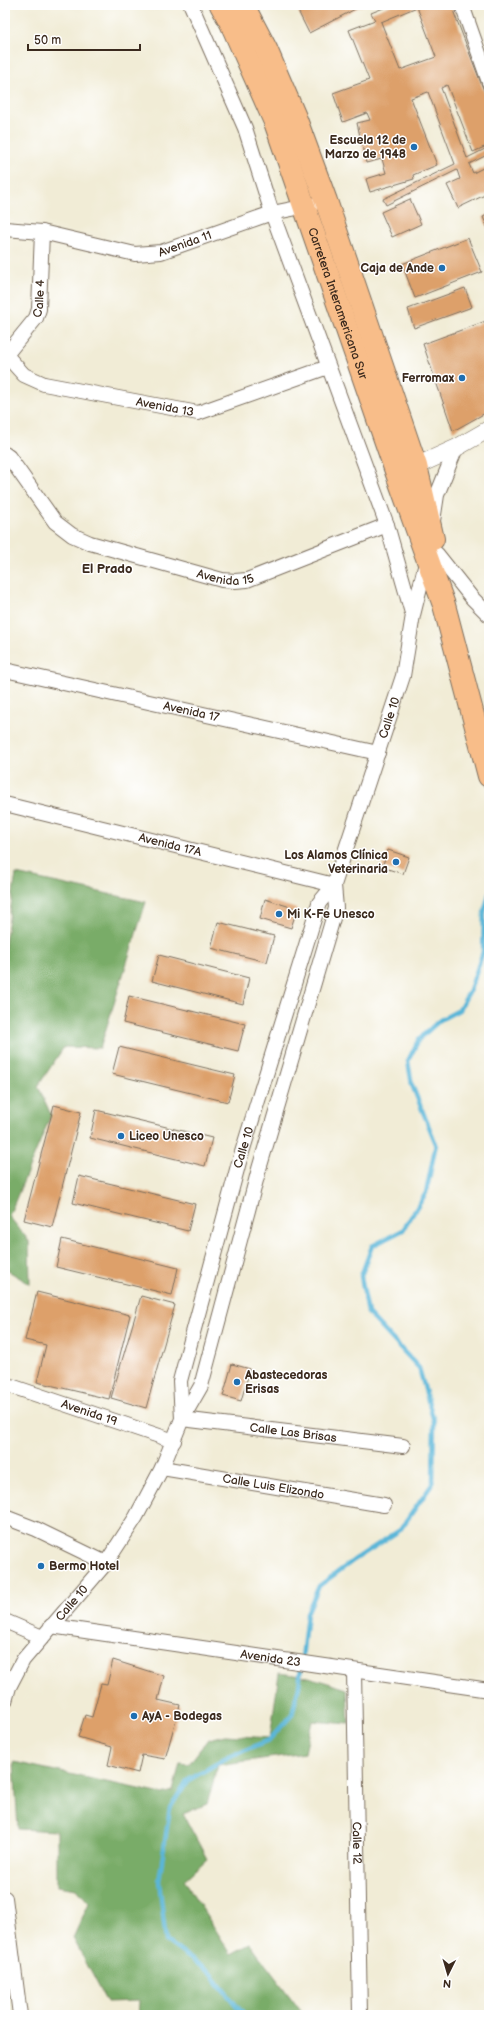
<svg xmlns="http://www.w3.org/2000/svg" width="494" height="2020" viewBox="0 0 494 2020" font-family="'Balsamiq Sans',sans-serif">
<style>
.forest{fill:#79ac68;stroke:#5a6b43}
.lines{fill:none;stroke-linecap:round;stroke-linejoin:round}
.stream{stroke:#5ab6d8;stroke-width:4.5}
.building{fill:#dda06a;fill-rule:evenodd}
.minor-casing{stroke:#7b6e5e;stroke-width:16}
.tertiary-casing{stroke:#7b6e5e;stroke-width:18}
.trunk-casing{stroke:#7b6e5e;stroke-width:24}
.minor{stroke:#fff;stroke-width:14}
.tertiary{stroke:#fff;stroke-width:17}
.trunk{stroke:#f8bd89;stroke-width:22}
.poi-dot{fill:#1f6fb2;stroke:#fff;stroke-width:1.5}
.labels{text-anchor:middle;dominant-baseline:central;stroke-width:3;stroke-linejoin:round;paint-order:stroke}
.poi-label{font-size:12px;font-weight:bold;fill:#3b2a1e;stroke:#fff;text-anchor:start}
.street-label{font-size:12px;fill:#3b2a1e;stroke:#fff}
.neighbourhood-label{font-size:13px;font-weight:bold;fill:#3b2a1e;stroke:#fff}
</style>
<rect width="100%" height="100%" fill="#fff"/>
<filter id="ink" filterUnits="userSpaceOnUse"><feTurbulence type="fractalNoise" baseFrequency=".025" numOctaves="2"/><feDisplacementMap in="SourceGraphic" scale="8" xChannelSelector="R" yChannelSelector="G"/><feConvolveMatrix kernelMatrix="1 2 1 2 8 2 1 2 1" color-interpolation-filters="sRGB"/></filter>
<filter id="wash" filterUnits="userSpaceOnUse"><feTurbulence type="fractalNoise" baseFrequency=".012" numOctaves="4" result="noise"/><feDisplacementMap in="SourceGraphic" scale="16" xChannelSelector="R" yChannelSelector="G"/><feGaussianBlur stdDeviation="0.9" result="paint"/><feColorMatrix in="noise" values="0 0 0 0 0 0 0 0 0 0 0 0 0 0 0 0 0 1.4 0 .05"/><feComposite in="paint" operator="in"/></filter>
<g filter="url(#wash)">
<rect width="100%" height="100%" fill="#f1ecd6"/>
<g class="forest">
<path d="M 16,874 L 146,902 L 100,1048 L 64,1047 L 38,1086 L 51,1115 L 9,1216 L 29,1241 L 30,1284 L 5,1269 L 5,943 Z"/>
<path d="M 279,1673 L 309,1677 L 347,1689 L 349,1724 L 312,1721 L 305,1753 L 218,1765 L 207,1804 L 183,1814 L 207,1859 L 184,1880 L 231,1954 L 250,1944 L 304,2015 L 138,2015 L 139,2001 L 107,2002 L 73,1938 L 89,1903 L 77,1889 L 57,1886 L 57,1831 L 18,1829 L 14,1762 L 162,1794 L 173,1791 L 180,1763 L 189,1764 L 208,1739 L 225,1735 L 270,1738 Z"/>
</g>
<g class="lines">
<path class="stream" d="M 244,2015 L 209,1972 L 166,1941 L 159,1881 L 170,1808 L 187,1781 L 228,1757 L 269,1740 L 292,1715 L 299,1686 L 307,1613 L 319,1586 L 354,1560 L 400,1530 L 433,1483 L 434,1422 L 419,1368 L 368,1313 L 361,1276 L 372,1246 L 403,1230 L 426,1193 L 436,1144 L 412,1085 L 408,1061 L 419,1039 L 440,1020 L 459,1010 L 470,990 L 483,952 L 484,913 L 489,894"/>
</g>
<g id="blocks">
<g class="building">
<path d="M 295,5 L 363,5 L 309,33 Z"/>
<path d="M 391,5 L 451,5 L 489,104 L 489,145 L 473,152 L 447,85 L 441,88 L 467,158 L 489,147 L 489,154 L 469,164 L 473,173 L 489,165 L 489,193 L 458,208 L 447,185 L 460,179 L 457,170 L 386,205 L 383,199 L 455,164 L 428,92 L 411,98 L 437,165 L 413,175 L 414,179 L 370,192 L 366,179 L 386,173 L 382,159 L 366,163 L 357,123 L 370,120 L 367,113 L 343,122 L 333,93 L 369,80 L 349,30 L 375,20 L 371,13 ZM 417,7 L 436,57 L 400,70 L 381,22 Z"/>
<path d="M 410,199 L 421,224 L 392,237 L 381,212 Z"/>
<path d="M 489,214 L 489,231 L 483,217 Z"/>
<path d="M 468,238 L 482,272 L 415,298 L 402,264 Z"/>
<path d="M 465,288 L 472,307 L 414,328 L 408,309 Z"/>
<path d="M 486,321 L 489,329 L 489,411 L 453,431 L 423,344 Z"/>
<path d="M 388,850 L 409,857 L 403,874 L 382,867 Z"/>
<path d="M 265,899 L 297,909 L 291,928 L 260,919 Z"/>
<path d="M 218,922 L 274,936 L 267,962 L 211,948 Z"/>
<path d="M 159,955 L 249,978 L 243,1004 L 152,981 Z"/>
<path d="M 129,996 L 245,1024 L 238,1051 L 123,1023 Z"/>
<path d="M 119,1047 L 235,1075 L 228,1102 L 112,1074 Z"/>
<path d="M 54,1105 L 81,1112 L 52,1227 L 24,1220 Z"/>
<path d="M 96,1110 L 212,1138 L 205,1166 L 90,1138 Z"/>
<path d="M 79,1176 L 195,1204 L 188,1231 L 73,1203 Z"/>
<path d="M 62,1239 L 178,1268 L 172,1295 L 56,1267 Z"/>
<path d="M 37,1292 L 130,1315 L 109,1399 L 37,1382 L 46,1345 L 25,1340 Z"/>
<path d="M 141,1296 L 175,1305 L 146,1408 L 111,1398 Z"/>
<path d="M 232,1364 L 250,1369 L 241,1401 L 223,1396 Z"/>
<path d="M 113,1660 L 164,1676 L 158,1700 L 180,1705 L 165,1759 L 142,1755 L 138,1773 L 108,1765 L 112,1747 L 78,1737 L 85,1715 L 92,1717 L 101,1684 L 107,1685 Z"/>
</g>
</g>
</g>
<g filter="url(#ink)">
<use href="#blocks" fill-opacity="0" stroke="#7b6e5e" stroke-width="1"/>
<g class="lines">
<defs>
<g id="minor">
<path d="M 191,5 L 245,128 L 272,213 L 387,525 L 412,613"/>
<path d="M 462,5 L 489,82"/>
<path id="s1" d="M 5,229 L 42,232 L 135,254 L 161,252 L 272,213 L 312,205"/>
<path id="s2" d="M 6,355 L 24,375 L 44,384 L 198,413 L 328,367"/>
<path id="s3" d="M 5,356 L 36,318 L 39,309 L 42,232"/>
<path id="s4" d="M 5,454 L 9,457 L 55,522 L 72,535 L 90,543 L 222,580 L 235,581 L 247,580 L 387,525"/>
<path d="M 433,521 L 437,495 L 456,448"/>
<path id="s5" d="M 5,670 L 378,753"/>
<path id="s6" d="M 5,804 L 334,885"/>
<path id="s7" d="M 5,1384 L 174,1441"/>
<path id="s8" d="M 182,1419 L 180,1381 L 239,1162 L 319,903 L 334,885"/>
<path id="s9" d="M 182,1419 L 403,1446"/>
<path id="s10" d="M 162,1468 L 384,1505"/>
<path d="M 5,1517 L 36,1529 L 106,1563"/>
<path d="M 5,1621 L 42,1637"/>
<path id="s11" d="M 51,1626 L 489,1690"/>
<path id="s12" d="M 354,1671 L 360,2015"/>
<path id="s13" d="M 5,1701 L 9,1687 L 23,1660 L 106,1563 L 136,1517 L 162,1468 L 182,1419 L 201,1386 L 259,1169 L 336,908 L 334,885 L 403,676 L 413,615 L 427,559 L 437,554 L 472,598 L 489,615"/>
<path d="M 5,1898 L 20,2015"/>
</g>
<path id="tertiary" d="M 405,471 L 456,448 L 489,429"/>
<g id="trunk">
<path id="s14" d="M 221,5 L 231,23 L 275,122 L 397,474 L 444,605 L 489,776"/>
<path d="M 243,5 L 266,49 L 295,117 L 326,201 L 416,466 L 433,539"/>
</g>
</defs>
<use href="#minor" class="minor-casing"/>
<use href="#tertiary" class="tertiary-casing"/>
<use href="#trunk" class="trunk-casing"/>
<use href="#minor" class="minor"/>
<use href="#tertiary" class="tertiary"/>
<use href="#trunk" class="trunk"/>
</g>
</g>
<g class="poi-dot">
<circle cx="414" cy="147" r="4"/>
<circle cx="442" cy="268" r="4"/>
<circle cx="462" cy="378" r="4"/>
<circle cx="396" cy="862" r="4"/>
<circle cx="279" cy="914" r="4"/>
<circle cx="121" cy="1136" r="4"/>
<circle cx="237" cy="1382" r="4"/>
<circle cx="41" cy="1566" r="4"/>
<circle cx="134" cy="1716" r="4"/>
</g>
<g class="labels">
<g class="poi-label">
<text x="406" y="140" text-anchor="end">Escuela 12 de<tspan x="406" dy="14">Marzo de 1948</tspan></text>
<text x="434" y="268" text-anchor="end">Caja de Ande</text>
<text x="454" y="378" text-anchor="end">Ferromax</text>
<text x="388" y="855" text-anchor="end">Los Alamos Clínica<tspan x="388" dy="14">Veterinaria</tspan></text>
<text x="287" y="914">Mi K-Fe Unesco</text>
<text x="129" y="1136">Liceo Unesco</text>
<text x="245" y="1375">Abastecedoras<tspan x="245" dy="14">Erisas</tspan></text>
<text x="49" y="1566">Bermo Hotel</text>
<text x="142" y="1716">AyA - Bodegas</text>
</g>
<g class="street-label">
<text stroke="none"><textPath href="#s1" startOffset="184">Avenida 11</textPath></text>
<text stroke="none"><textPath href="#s3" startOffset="69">Calle 4</textPath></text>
<text stroke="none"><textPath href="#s14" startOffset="321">Carretera Interamericana Sur</textPath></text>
<text stroke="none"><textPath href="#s2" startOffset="172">Avenida 13</textPath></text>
<text stroke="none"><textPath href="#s4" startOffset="266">Avenida 15</textPath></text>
<text stroke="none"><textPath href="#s5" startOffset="191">Avenida 17</textPath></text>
<text stroke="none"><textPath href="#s13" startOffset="1070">Calle 10</textPath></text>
<text stroke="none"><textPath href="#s6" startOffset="170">Avenida 17A</textPath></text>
<text stroke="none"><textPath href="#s8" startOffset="280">Calle 10</textPath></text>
<text stroke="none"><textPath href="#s7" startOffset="89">Avenida 19</textPath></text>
<text stroke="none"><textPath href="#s9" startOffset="112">Calle Las Brisas</textPath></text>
<text stroke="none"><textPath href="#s10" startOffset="113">Calle Luis Elizondo</textPath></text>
<text stroke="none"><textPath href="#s13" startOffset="120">Calle 10</textPath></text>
<text stroke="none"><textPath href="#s11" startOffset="222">Avenida 23</textPath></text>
<text stroke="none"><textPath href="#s12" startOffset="172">Calle 12</textPath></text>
</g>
<g class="neighbourhood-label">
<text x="107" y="569">El Prado</text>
</g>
</g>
<rect width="494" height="2020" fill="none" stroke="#fff" stroke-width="20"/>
<g transform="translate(448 1974) rotate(185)" stroke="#ffffff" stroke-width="3" paint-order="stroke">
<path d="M0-3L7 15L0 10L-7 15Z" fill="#3b2a1e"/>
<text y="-6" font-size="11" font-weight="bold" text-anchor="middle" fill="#3b2a1e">N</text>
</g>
<path d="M28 44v6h112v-6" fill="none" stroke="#3b2a1e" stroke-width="2"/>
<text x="34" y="44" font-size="12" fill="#3b2a1e" stroke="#ffffff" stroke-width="3" paint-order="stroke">50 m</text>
</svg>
